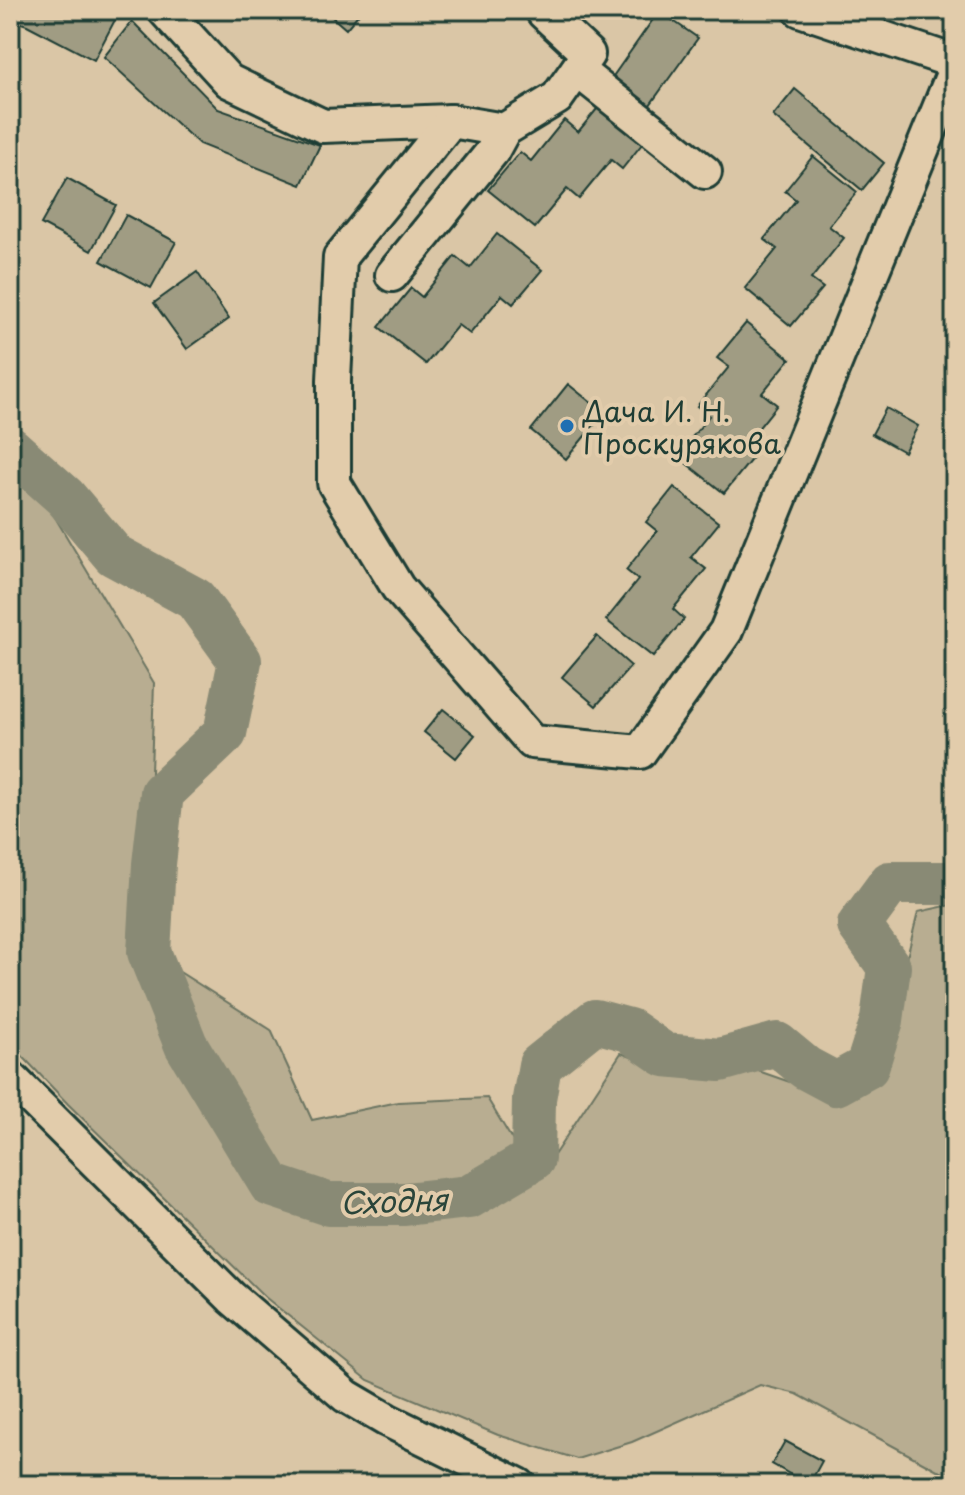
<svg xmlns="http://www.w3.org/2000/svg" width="965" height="1495" viewBox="0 0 965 1495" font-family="'Playpen Sans',sans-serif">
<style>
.green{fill:#b8ad91;stroke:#6c7562;stroke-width:2}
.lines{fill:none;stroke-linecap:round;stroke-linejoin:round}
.river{stroke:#898a74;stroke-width:44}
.building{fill:#a09c83;stroke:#1f3d34;stroke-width:2}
.minor-casing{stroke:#1f3d34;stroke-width:38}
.minor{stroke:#e2ccab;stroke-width:32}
.poi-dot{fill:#1f6fb2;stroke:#e2ccab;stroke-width:3}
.labels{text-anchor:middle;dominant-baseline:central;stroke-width:8;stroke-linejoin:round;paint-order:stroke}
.poi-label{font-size:28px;fill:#1f3d34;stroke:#e2ccab;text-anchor:start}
.water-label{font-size:30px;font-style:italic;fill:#2a453a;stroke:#e2ccab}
</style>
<rect width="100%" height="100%" fill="#dac6a6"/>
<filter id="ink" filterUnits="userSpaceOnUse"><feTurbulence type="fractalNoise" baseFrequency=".0125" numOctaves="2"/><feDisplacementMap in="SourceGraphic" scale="16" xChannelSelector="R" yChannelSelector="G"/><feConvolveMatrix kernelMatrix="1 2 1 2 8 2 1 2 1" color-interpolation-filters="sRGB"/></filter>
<g filter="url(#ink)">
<path class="green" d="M 10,442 L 154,683 L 145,950 L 271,1030 L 312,1120 L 398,1102 L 487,1098 L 537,1181 L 621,1053 L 675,1074 L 747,1067 L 804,1087 L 853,1082 L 880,1069 L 918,912 L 955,904 L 955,1485 L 954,1479 L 797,1394 L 760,1385 L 632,1442 L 577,1459 L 498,1435 L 368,1380 L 265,1297 L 68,1104 L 10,1043 Z"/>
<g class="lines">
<path class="river" d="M 10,448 L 65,497 L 114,555 L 195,599 L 240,661 L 225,733 L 162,793 L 154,864 L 149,952 L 186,1045 L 271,1185 L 328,1204 L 405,1204 L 469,1197 L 533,1159 L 534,1099 L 540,1065 L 595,1021 L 629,1030 L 665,1055 L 720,1060 L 777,1044 L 806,1068 L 836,1084 L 867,1067 L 882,1020 L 889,967 L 859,925 L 890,883 L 955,883"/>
</g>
<g class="building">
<path d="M 10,10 L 100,10 L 116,18 L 94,60 L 27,25 L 10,19 Z"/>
<path d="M 324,10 L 362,10 L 346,29 Z"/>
<path d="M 659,11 L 698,38 L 647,109 L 609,82 Z"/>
<path d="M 132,21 L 218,109 L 320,145 L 301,185 L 199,144 L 104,57 Z"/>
<path d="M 795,89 L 884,163 L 862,190 L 773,116 Z"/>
<path d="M 606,98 L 650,134 L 622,169 L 611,160 L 579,199 L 567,189 L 535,228 L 488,190 L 520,152 L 531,161 L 564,120 L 578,132 Z"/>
<path d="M 813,156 L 857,192 L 829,226 L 844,238 L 811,279 L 823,288 L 791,326 L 745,288 L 777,249 L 764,239 L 796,200 L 785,191 Z"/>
<path d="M 67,178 L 116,205 L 91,251 L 41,224 Z"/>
<path d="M 126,215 L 176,242 L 151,288 L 101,261 Z"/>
<path d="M 497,234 L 542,270 L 513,304 L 502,295 L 470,334 L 458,325 L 426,364 L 379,327 L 411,288 L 422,297 L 455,256 L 470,268 Z"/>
<path d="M 197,272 L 229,319 L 187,349 L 154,303 Z"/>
<path d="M 746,323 L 790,359 L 762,393 L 777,405 L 744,446 L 755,455 L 724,493 L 677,456 L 709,416 L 697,406 L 729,367 L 717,358 Z"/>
<path d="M 568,384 L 604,413 L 566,459 L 531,430 Z"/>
<path d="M 886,408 L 918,426 L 904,452 L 872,434 Z"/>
<path d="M 674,487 L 719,523 L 691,557 L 706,569 L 673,609 L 684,619 L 653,657 L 606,620 L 638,580 L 626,570 L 657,531 L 646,522 Z"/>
<path d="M 597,636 L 631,666 L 596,706 L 562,677 Z"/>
<path d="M 443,709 L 475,735 L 456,758 L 424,732 Z"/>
<path d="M 785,1441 L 822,1461 L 809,1485 L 772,1464 Z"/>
</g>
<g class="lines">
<defs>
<g id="minor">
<path d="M 164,10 L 229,81 L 323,126 L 451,121 L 504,130 L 557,98 L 588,54 L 543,12 L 545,10"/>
<path d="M 800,10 L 955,62"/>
<path d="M 577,70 L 705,172"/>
<path d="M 451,121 L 340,257 L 334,380 L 334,483 L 398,588 L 532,742 L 640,752 L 726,631 L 955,69"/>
<path d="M 392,275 L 492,152 L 504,130"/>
<path d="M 10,1077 L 232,1298 L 346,1396 L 387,1420 L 519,1485"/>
</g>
</defs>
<use href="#minor" class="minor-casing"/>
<use href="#minor" class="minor"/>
</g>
</g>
<circle class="poi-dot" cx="567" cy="426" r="8"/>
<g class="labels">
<g class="poi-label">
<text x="583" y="410">Дача И. Н.<tspan x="583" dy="32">Проскурякова</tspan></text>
</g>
<g class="water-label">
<text transform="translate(394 1200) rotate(-2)">Сходня</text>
</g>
</g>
<rect width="965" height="1495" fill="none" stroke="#e2ccab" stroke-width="40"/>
<rect x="20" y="20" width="925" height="1455" fill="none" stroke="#1f3d34" stroke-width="3" filter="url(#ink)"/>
</svg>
